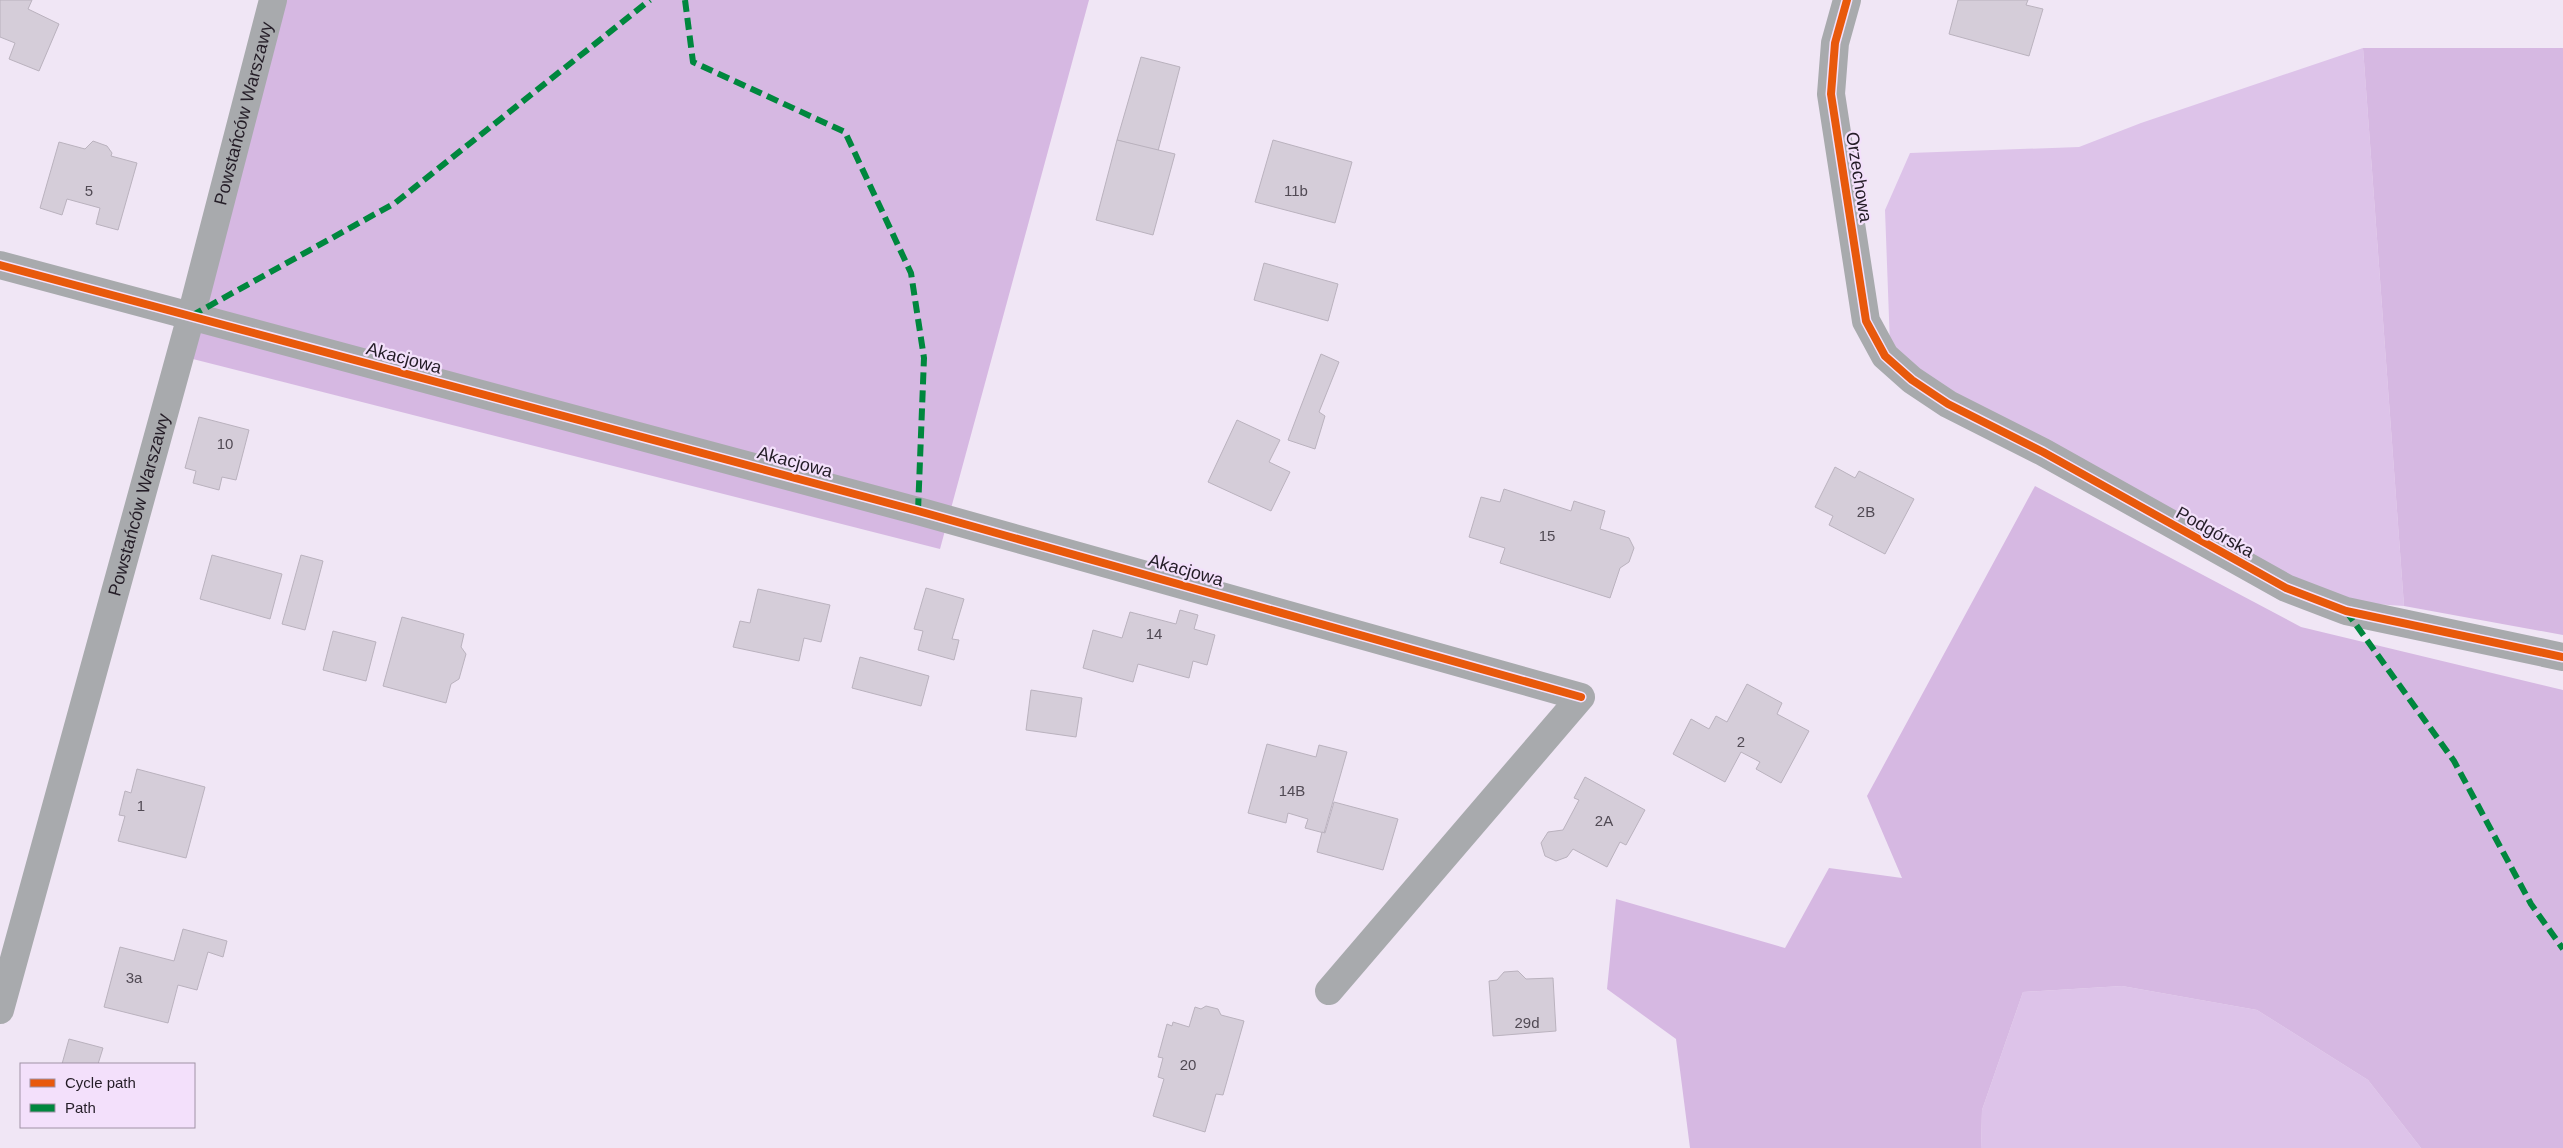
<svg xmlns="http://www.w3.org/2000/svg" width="2563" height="1148" viewBox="0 0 2563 1148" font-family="Helvetica,sans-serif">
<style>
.green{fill:#ddc3e9}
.forest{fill:#d6b8e2}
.building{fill:#d5cdd9;stroke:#bab2be}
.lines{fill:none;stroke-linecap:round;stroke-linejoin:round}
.minor{stroke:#a8aaad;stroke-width:28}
.quiet{stroke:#00873e;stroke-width:6;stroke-dasharray:12 6;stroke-linecap:butt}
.cycleway-casing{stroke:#f3e0fb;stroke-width:11}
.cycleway{stroke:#e8590c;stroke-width:8}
.labels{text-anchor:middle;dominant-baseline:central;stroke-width:4.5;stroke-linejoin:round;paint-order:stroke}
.number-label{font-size:15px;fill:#514a54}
.street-label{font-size:18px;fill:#241d27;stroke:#f3e0fb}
</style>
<rect width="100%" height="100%" fill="#f0e6f5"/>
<g class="green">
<path d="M 2363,48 L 2404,606 L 2315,600 L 1918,385 L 1890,345 L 1885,210 L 1910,153 L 2079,147 L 2141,123 Z"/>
<path d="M 2122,986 L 2257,1010 L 2368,1080 L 2421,1148 L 1981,1148 L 1982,1110 L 2023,992 Z"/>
</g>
<g class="forest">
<path d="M 279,0 L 1089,0 L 940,549 L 181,356 Z"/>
<path d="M 2363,48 L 2563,48 L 2563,635 L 2404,606 Z"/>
<path d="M 2035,486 L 2301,627 L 2563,690 L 2563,1148 L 2421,1148 L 2368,1080 L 2257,1010 L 2122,986 L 2023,992 L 1982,1110 L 1981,1148 L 1690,1148 L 1676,1039 L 1607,989 L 1616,899 L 1785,948 L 1829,868 L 1902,878 L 1867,796 Z"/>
</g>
<g class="building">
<path d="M 0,0 L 32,0 L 28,9 L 59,24 L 39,71 L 9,59 L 15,43 L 0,37 Z"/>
<path d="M 1958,0 L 2028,0 L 2026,5 L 2043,9 L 2029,56 L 1949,34 Z"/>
<path d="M 1141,57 L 1180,67 L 1158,151 L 1117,140 Z"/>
<path d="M 1117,140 L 1175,154 L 1153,235 L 1096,220 Z"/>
<path d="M 1273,140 L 1352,162 L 1335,223 L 1255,202 Z"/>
<path d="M 93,141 L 107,146 L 112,153 L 111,156 L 137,163 L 118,230 L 96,224 L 100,208 L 67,199 L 62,215 L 40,208 L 59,142 L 85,149 Z"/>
<path d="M 1264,263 L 1338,284 L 1328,321 L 1254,300 Z"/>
<path d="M 1321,354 L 1339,362 L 1319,412 L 1325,416 L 1315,449 L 1288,440 Z"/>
<path d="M 199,417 L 249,430 L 236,480 L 222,477 L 219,490 L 193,483 L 196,471 L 185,468 Z"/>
<path d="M 1237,420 L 1280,440 L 1269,462 L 1290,472 L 1271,511 L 1208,482 Z"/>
<path d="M 1835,467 L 1855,478 L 1859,471 L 1914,499 L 1885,554 L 1829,525 L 1833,516 L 1815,507 Z"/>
<path d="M 1504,489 L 1571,511 L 1574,501 L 1605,511 L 1600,529 L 1629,538 L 1634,548 L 1629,562 L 1620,568 L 1610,598 L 1500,563 L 1505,548 L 1469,537 L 1481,497 L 1500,502 Z"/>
<path d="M 212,555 L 282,574 L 270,619 L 200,599 Z"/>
<path d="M 301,555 L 323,561 L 305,630 L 282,624 Z"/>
<path d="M 926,588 L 964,599 L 952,639 L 959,640 L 954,660 L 918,650 L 923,631 L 914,629 Z"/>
<path d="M 758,589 L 830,605 L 821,642 L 804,638 L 799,661 L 733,647 L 740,621 L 750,623 Z"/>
<path d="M 1180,610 L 1198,615 L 1194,629 L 1215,635 L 1207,665 L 1193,661 L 1189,678 L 1138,664 L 1133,682 L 1083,668 L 1093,630 L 1122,638 L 1130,612 L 1176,624 Z"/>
<path d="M 402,617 L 464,634 L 461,647 L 466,654 L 459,679 L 451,684 L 446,703 L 383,686 Z"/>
<path d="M 333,631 L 376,642 L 366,681 L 323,670 Z"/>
<path d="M 860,657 L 929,676 L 921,706 L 852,688 Z"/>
<path d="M 1747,684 L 1782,703 L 1777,714 L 1809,731 L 1781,783 L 1756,769 L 1760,762 L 1741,752 L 1725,782 L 1673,754 L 1691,719 L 1709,729 L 1716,716 L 1727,722 Z"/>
<path d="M 1031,690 L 1082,698 L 1076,737 L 1026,730 Z"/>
<path d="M 1267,744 L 1316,757 L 1319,745 L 1347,752 L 1324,833 L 1305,828 L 1308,819 L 1288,813 L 1286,823 L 1248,813 Z"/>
<path d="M 137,769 L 205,787 L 186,858 L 118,841 L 125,816 L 119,815 L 125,791 L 131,793 Z"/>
<path d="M 1585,777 L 1645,810 L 1626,845 L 1620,842 L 1607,867 L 1573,849 L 1567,857 L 1556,861 L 1545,856 L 1541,843 L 1548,832 L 1563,830 L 1579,800 L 1574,798 Z"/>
<path d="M 1334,802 L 1398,819 L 1383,870 L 1317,852 L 1322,832 L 1325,833 Z"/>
<path d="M 183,929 L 227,941 L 223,957 L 208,952 L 197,990 L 178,985 L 168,1023 L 104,1007 L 120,947 L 174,961 Z"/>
<path d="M 1518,971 L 1526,979 L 1553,978 L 1556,1031 L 1493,1036 L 1489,981 L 1497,980 L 1504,972 Z"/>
<path d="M 1206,1006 L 1218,1009 L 1221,1015 L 1244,1021 L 1223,1095 L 1216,1094 L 1205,1132 L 1153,1116 L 1164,1079 L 1158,1077 L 1163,1058 L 1158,1057 L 1167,1024 L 1172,1026 L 1173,1022 L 1189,1027 L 1195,1007 L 1201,1009 Z"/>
<path d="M 69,1039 L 103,1048 L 98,1064 L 62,1064 Z"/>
</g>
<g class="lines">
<g class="minor">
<path d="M 1847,0 L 1835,43 L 1831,94 L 1866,321 L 1885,356 L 1912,380 L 1948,404 L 2043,452 L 2286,588 L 2346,611 L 2563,657"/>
<path d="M 0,265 L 918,511 L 1581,697 L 1329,991"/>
<path id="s1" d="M 0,1010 L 191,316 L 273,0"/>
</g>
<g class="quiet">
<path d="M 685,0 L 693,62 L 845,132 L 911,273 L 924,358 L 918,511"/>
<path d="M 191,316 L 395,203 L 650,0"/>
<path d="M 2346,611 L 2454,761 L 2531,904 L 2563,949"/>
</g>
<defs>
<g id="cycleway">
<path d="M 1847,0 L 1835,43 L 1831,94 L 1866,321 L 1885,356 L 1912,380 L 1948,404 L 2043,452 L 2286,588 L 2346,611 L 2563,657"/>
<path d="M 0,265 L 918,511 L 1581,697"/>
</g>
</defs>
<use href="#cycleway" class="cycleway-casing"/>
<use href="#cycleway" class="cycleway"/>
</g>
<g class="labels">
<g class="number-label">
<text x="89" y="190">5</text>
<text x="1296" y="190">11b</text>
<text x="225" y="443">10</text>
<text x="1866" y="511">2B</text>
<text x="1547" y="535">15</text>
<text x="1154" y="633">14</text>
<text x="1741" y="741">2</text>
<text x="1292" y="790">14B</text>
<text x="141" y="805">1</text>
<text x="1604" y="820">2A</text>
<text x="134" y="977">3a</text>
<text x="1527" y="1022">29d</text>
<text x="1188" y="1064">20</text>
</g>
<g class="street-label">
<text stroke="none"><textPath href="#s1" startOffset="929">Powstańców Warszawy</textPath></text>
<text transform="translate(1859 177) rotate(81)">Orzechowa</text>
<text transform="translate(404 358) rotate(15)">Akacjowa</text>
<text transform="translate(795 462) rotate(15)">Akacjowa</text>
<text stroke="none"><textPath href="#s1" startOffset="524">Powstańców Warszawy</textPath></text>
<text transform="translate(2215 532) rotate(29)">Podgórska</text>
<text transform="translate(1186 570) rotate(16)">Akacjowa</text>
</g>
</g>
<rect x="20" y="1063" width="175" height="65" fill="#f3e0fb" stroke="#a092a6"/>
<rect x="30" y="1079" width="25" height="8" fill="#e8590c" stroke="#a092a6"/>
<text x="65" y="1088" font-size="15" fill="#241d27">Cycle path</text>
<rect x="30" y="1104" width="25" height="8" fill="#00873e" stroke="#a092a6"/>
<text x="65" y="1113" font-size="15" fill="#241d27">Path</text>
</svg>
